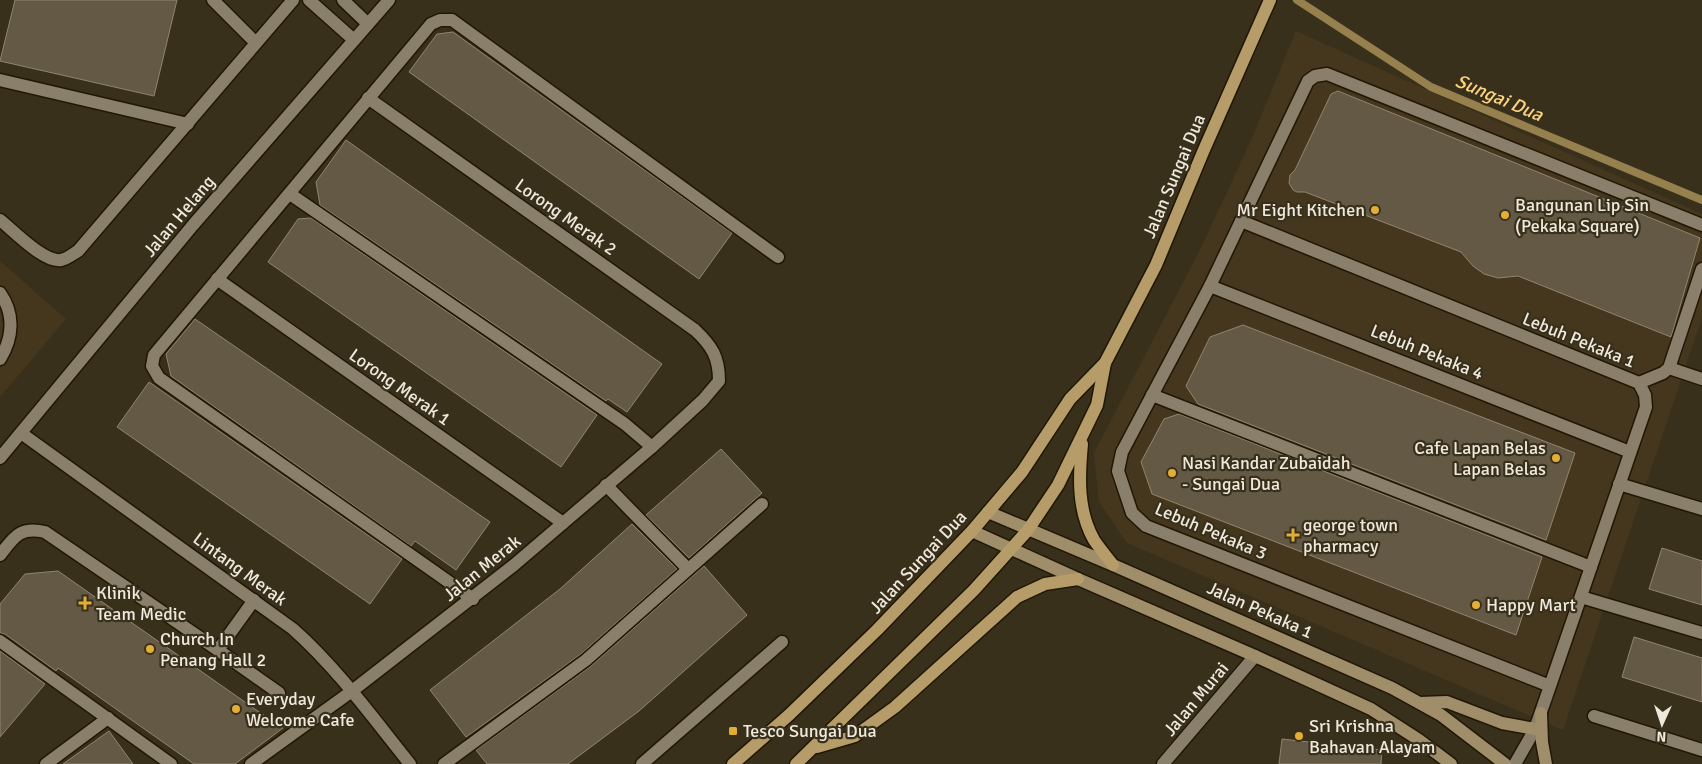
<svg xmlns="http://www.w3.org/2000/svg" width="1702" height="764" viewBox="0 0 1702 764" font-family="Signika,sans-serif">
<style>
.built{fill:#44371d}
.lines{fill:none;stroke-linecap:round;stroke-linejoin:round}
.stream{stroke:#95804e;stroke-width:8}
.building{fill:#645945;stroke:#91856f}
.service-casing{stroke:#201705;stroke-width:15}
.minor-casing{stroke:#201705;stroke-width:15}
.secondary-casing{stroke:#201705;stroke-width:15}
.primary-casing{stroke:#201705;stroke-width:15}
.service{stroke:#8a7f6a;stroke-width:12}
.minor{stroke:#8a7f6a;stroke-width:12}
.secondary{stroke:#a08d69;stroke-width:12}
.primary{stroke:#b59c69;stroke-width:12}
.poi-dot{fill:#e2ae34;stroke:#39301c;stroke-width:2}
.labels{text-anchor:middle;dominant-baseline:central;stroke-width:4.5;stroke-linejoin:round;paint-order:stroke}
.street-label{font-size:18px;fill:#efe9dd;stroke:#39301c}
.poi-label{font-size:18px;fill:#efe9dd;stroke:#39301c;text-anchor:start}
.water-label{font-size:19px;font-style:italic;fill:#fbd381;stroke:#39301c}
</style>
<rect width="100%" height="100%" fill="#39301c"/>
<g class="built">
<path d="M 1296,31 L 1702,214 L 1702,318 L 1563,730 L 1127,543 L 1099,502 L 1094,453 L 1201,248 L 1252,138 Z"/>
<path d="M 0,261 L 66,319 L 0,397 Z"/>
</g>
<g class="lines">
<path class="stream" d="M 1297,0 L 1431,87 L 1702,200"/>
</g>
<g class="building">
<path d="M 15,0 L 177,0 L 154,96 L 0,61 Z"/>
<path d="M 453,32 L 732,233 L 699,279 L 409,72 L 437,34 Z"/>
<path d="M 1338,91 L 1700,238 L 1671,337 L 1518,276 L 1498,278 L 1484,274 L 1473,266 L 1461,252 L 1305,192 L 1297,192 L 1293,190 L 1289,183 L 1290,175 L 1295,170 L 1331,94 Z"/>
<path d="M 346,140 L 662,364 L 627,412 L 608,399 L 606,401 L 320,205 L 316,182 Z"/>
<path d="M 311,218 L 597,415 L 561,467 L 268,262 L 298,219 Z"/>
<path d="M 195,319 L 490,522 L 456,570 L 415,541 L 411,546 L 171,376 L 166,354 Z"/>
<path d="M 1243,325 L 1575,453 L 1546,540 L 1198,404 L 1186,386 L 1210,337 Z"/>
<path d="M 149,382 L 402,559 L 370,604 L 117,427 Z"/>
<path d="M 1179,414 L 1542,557 L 1516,635 L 1152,494 L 1141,462 L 1164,419 Z"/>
<path d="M 721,449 L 762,493 L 689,558 L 646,515 Z"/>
<path d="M 632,524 L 677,569 L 581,654 L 466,737 L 430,690 L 560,589 Z"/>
<path d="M 1662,548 L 1702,561 L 1702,605 L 1649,589 Z"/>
<path d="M 704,566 L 747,615 L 639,711 L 568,764 L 487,764 L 476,750 L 591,666 Z"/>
<path d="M 58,571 L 252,707 L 283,728 L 235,764 L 194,764 L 58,668 L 56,671 L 5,634 L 0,633 L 0,604 L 25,574 Z"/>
<path d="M 1634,637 L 1702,658 L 1702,702 L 1622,677 Z"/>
<path d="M 0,651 L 45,684 L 0,737 Z"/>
<path d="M 109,731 L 133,764 L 63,764 Z"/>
<path d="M 1282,739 L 1382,750 L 1381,764 L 1279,764 Z"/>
</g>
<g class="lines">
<defs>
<g id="service">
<path d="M 213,0 L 256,43"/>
<path d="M 309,0 L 354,40"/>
<path d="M 343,0 L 368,24"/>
<path d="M 0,80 L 188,124"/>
<path d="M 290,194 L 625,424 L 652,447"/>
<path d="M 0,220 C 13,230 44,263 61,260 C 67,259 73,254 78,251 L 293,0"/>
<path d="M 1241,221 L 1308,81 L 1315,76 L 1327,74 L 1702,225"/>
<path d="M 1669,368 L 1702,379"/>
<path d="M 1639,383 L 1663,373 L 1669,368 L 1702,269"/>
<path d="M 1152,395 L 1591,567"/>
<path d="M 606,485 L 688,569"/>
<path d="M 0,555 C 14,537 20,526 45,532 L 218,650 L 279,693"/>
<path d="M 1581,597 L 1702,633"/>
<path d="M 473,599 L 159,378 L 152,366 L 154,355 L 431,24 L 440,20 L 452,20 L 778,257"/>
<path d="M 0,641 L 171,764"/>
<path d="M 218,650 L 254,600"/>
<path d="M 46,764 L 108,718"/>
<path d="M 444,764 L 586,660 L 762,504"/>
<path d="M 642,764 L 782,642"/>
</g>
<g id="minor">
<path d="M 217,279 L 563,523"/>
<path d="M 1210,286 L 1630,452"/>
<path d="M 0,293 C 15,314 13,338 0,359"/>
<path d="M 21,433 L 293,629 C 337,668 373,718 410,764"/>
<path d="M 0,458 L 193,225 L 389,0"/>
<path d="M 1619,484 L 1702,509"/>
<path d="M 1594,716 L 1702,750"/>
<path d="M 251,764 L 352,691 L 514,565 L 652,447 L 703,400 L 719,381 C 719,357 712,346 695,330 L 368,98"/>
<path d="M 1163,764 L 1255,656"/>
<path d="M 1515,764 L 1535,729 L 1550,686 L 1646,407 L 1645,395 L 1639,383 L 1241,221 L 1210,286 L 1122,452 L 1118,471 L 1132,513 L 1146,526 L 1550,686"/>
</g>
<g id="secondary">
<path d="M 988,512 L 1113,565 L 1392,688 L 1441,715 L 1505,764"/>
<path d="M 972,531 L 1078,579 L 1255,656 L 1371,709 L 1419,740 L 1451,764"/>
<path d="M 1420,703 L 1447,702 L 1502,723 L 1535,729"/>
<path d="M 1541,713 L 1542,742 L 1546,764"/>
</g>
<g id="primary">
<path d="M 1082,444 C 1079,476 1077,510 1094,540 C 1100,549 1107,557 1113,565"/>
<path d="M 817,747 L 855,736 L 895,707 L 1017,597 L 1045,584 L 1078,579"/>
<path d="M 733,764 L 789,715 L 877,630 L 972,531 L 1022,472 L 1070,399 L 1105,363 L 1156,265 L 1203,152 L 1270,0"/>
<path d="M 796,764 L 974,590 L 1028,530 L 1058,485 L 1097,405 L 1105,363"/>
</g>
</defs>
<use href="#service" class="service-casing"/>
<use href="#minor" class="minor-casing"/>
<use href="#secondary" class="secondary-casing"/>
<use href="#primary" class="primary-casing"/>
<use href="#service" class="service"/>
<use href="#minor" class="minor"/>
<use href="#secondary" class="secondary"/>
<use href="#primary" class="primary"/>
</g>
<g class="poi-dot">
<circle cx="1375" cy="210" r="5"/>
<circle cx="1505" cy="215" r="5"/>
<circle cx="1556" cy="458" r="5"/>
<circle cx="1172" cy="473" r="5"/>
<path d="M1290.5 527.5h5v5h5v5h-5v5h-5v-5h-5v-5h5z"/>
<path d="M82.5 595.5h5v5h5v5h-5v5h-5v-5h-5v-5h5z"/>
<circle cx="1476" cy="605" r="5"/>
<circle cx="150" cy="649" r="5"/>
<circle cx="236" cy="709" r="5"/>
<rect x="728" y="726" width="10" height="10" rx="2.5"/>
<circle cx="1299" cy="736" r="5"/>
</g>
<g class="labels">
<g class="street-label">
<text transform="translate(1174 176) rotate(-67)">Jalan Sungai Dua</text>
<text transform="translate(179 216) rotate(-50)">Jalan Helang</text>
<text transform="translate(566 217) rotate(35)">Lorong Merak 2</text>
<text transform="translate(1579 340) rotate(22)">Lebuh Pekaka 1</text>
<text transform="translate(1427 352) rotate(22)">Lebuh Pekaka 4</text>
<text transform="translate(400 387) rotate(35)">Lorong Merak 1</text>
<text transform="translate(1211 531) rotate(23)">Lebuh Pekaka 3</text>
<text transform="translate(918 562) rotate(-47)">Jalan Sungai Dua</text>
<text transform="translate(482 568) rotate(-39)">Jalan Merak</text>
<text transform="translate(240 569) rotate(36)">Lintang Merak</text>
<text transform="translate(1260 610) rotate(24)">Jalan Pekaka 1</text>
<text transform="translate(1196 699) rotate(-50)">Jalan Murai</text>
</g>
<g class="poi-label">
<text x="1515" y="205">Bangunan Lip Sin<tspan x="1515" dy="21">(Pekaka Square)</tspan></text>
<text x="1365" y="210" text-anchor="end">Mr Eight Kitchen</text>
<text x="1546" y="448" text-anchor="end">Cafe Lapan Belas<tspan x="1546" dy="21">Lapan Belas</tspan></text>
<text x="1182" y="463">Nasi Kandar Zubaidah<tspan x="1182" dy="21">- Sungai Dua</tspan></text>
<text x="1303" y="525">george town<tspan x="1303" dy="21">pharmacy</tspan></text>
<text x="96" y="593">Klinik<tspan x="96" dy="21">Team Medic</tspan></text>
<text x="1486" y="605">Happy Mart</text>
<text x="160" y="639">Church In<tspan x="160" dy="21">Penang Hall 2</tspan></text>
<text x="246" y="699">Everyday<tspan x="246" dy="21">Welcome Cafe</tspan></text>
<text x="1309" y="726">Sri Krishna<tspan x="1309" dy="21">Bahavan Alayam</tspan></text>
<text x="743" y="731">Tesco Sungai Dua</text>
</g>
<g class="water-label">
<text transform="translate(1499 98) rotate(23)">Sungai Dua</text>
</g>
</g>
<g transform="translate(1662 724) rotate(183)" stroke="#39301c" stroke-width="4" paint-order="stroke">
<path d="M0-4L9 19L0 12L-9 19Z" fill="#efe9dd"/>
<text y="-8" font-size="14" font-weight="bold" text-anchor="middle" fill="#efe9dd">N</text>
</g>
</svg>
